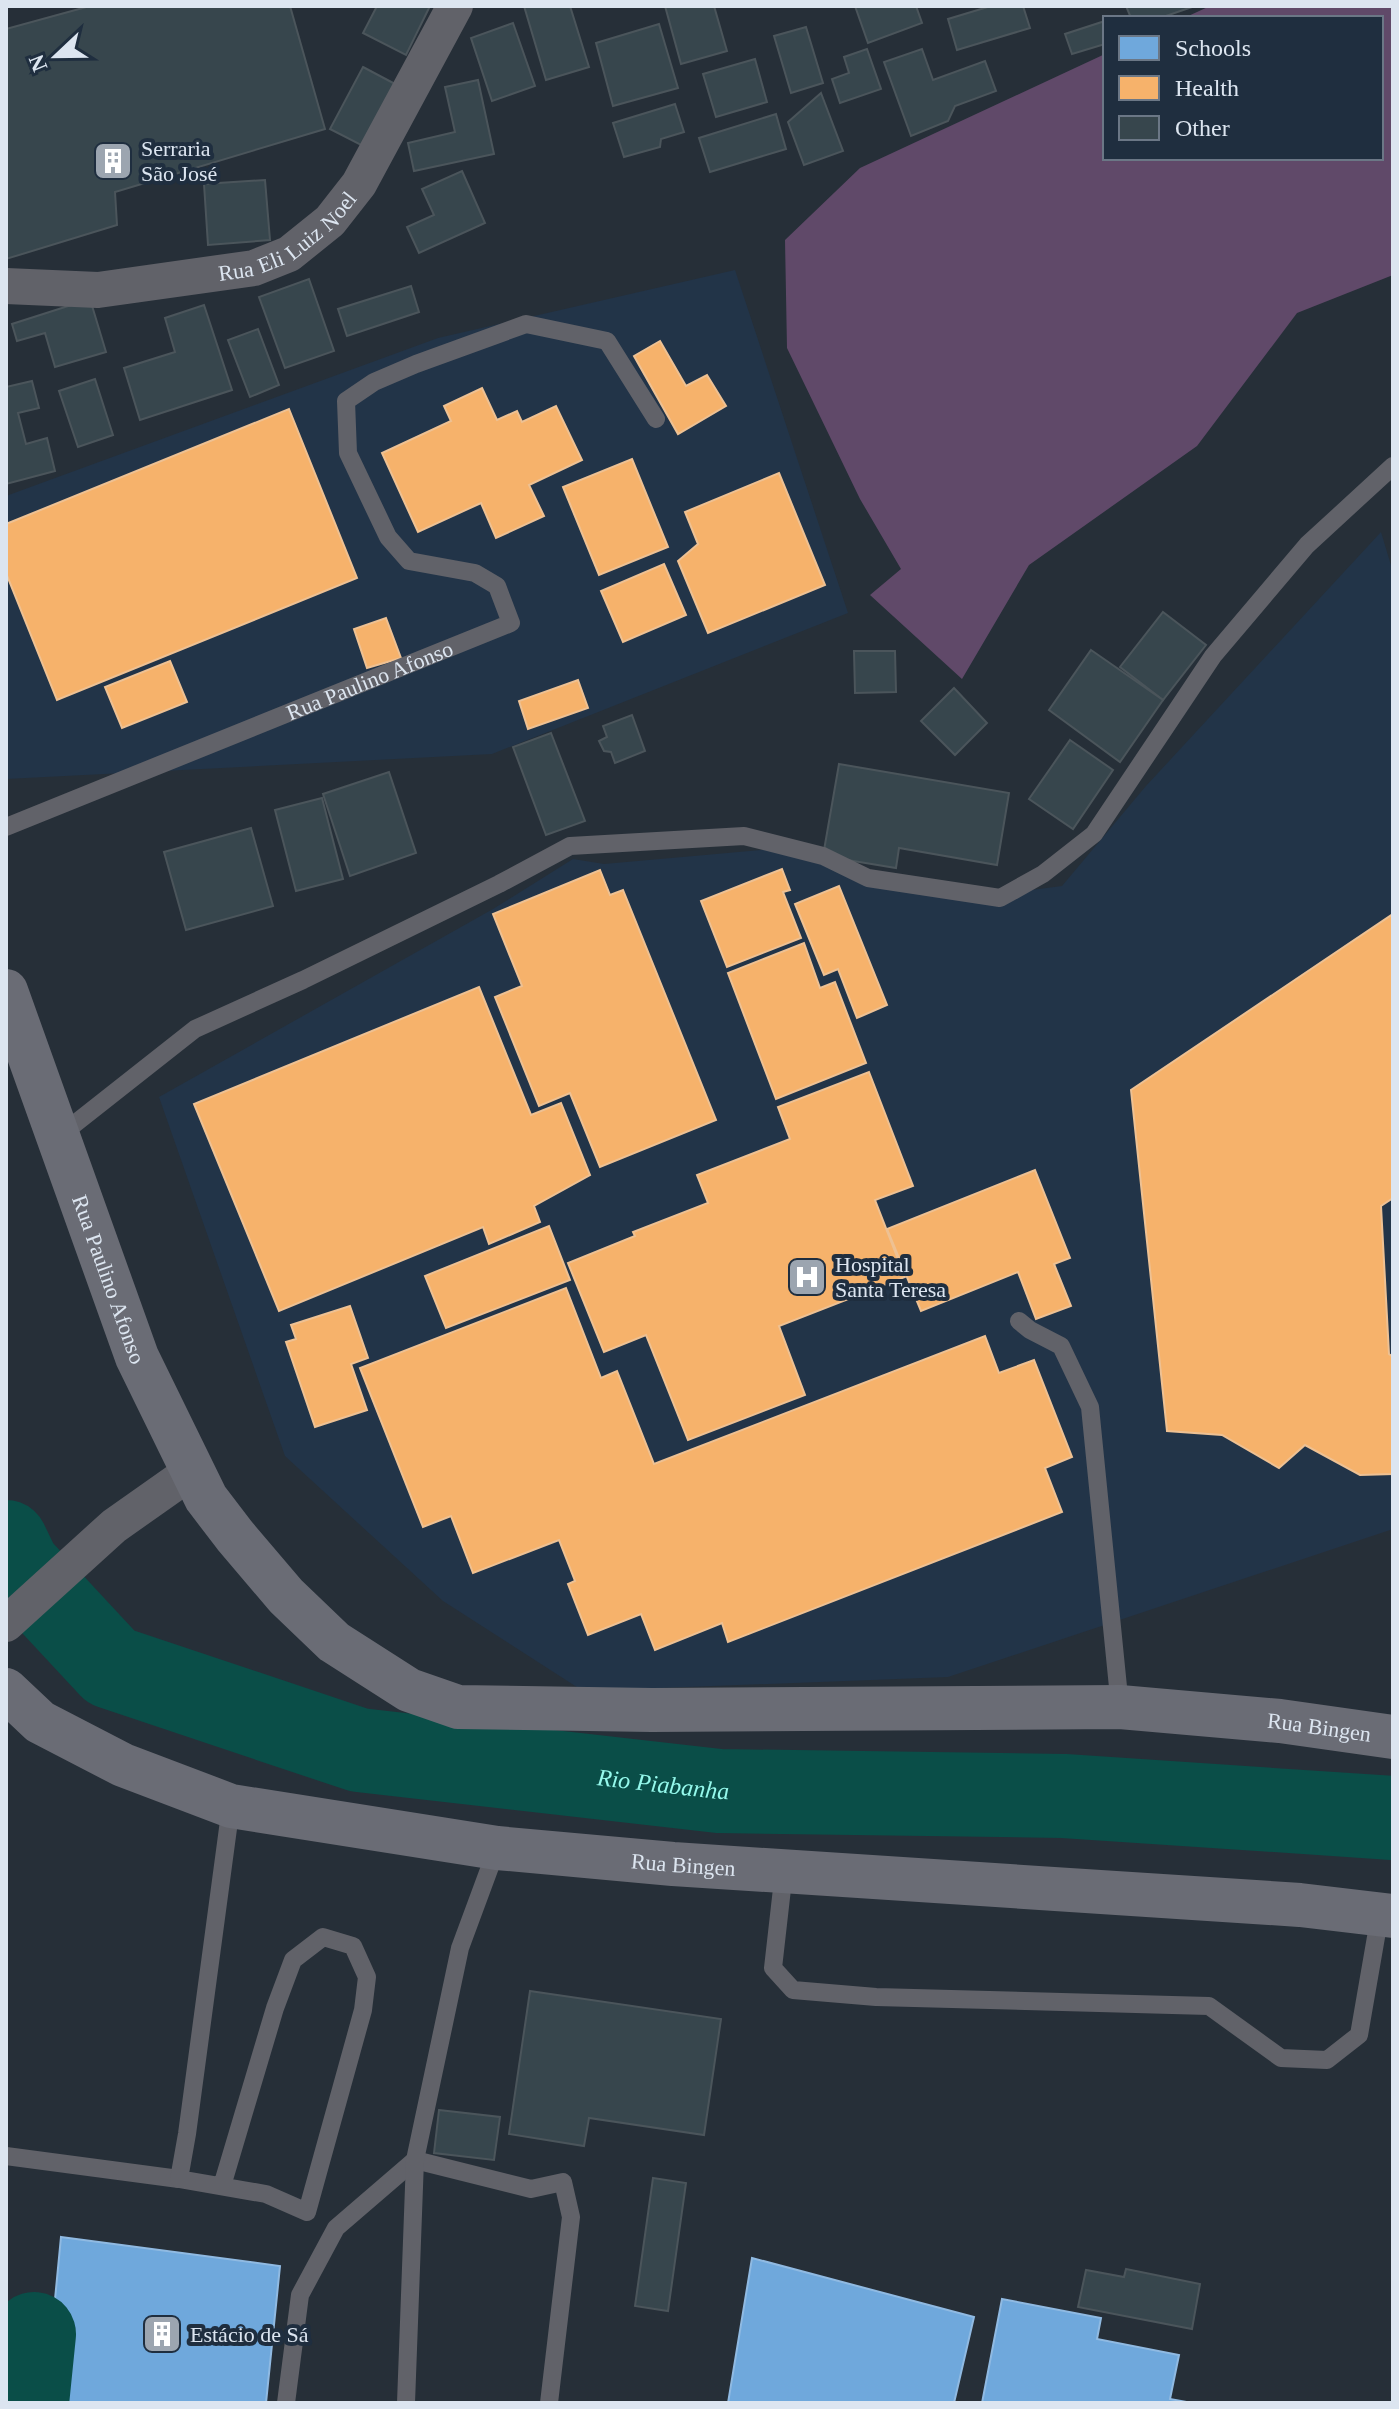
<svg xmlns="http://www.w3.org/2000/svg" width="1399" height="2409" viewBox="0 0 1399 2409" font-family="'Times New Roman',serif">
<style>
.built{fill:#223448}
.forest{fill:#604969}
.schools{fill:#6fa8dc;stroke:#90bae2;stroke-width:2}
.health{fill:#f6b26b;stroke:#eec193;stroke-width:2}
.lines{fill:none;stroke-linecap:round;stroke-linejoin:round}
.river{stroke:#0a4e48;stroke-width:84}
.building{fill:#37464d;stroke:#4b555b;stroke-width:2}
.service{stroke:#616269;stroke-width:18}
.minor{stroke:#616269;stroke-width:36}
.primary{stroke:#6a6c75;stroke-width:44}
.labels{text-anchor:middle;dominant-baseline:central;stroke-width:8;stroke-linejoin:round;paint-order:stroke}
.poi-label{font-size:22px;fill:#dce5f0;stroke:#1f2e3f;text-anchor:start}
.street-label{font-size:22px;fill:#dce5f0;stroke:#1f2e3f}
.water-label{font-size:24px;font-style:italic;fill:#95f9ec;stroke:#1f2e3f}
</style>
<rect width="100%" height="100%" fill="#262f38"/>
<g class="built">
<path d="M 735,270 L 848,613 L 492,754 L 6,779 L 6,496 L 438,338 Z"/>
<path d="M 1381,532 L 1393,572 L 1393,1529 L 948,1677 L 583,1691 L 443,1601 L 285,1456 L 159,1097 L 493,909 L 573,859 L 604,864 L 771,849 L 969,898 L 1062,886 L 1146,786 Z"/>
</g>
<path class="forest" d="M 1210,6 L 1393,6 L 1393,275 L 1297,313 L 1197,446 L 1029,565 L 962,679 L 870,595 L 901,569 L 860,499 L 787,348 L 785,240 L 860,168 L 1105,54 L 1105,158 L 1381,158 L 1381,18 L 1184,18 Z"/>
<g class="schools">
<path d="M 61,2237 L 280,2266 L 266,2403 L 45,2403 Z"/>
<path d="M 752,2258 L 974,2317 L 954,2403 L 728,2403 Z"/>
<path d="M 1002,2299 L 1101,2318 L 1097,2339 L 1179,2355 L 1170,2399 L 1192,2403 L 982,2403 Z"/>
</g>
<g class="health">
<path d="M 660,341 L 686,386 L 707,375 L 726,406 L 678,434 L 634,356 Z"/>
<path d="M 482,388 L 497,420 L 517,411 L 522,422 L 556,406 L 582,460 L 529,485 L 544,516 L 496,538 L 481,503 L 418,532 L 382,453 L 451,421 L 444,406 Z"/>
<path d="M 289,409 L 357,578 L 57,700 L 6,573 L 6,524 Z"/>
<path d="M 632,459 L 668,547 L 599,575 L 563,487 Z"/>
<path d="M 779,473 L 825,585 L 708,633 L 678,561 L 698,544 L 685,512 Z"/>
<path d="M 664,564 L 686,615 L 623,642 L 601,591 Z"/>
<path d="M 386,618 L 401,658 L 367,668 L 354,629 Z"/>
<path d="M 170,661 L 187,702 L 122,728 L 105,687 Z"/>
<path d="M 578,680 L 588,708 L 528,729 L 519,701 Z"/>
<path d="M 782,869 L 790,890 L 783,892 L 801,938 L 727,967 L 701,901 Z"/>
<path d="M 600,870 L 610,895 L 623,890 L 716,1120 L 600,1167 L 570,1093 L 539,1106 L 495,997 L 522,986 L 493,914 Z"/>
<path d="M 839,886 L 887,1005 L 857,1018 L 838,969 L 824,975 L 795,904 Z"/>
<path d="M 1393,914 L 1393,1198 L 1381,1206 L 1389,1354 L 1393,1357 L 1393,1474 L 1360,1475 L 1305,1445 L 1279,1468 L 1222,1435 L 1167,1431 L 1131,1090 Z"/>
<path d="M 804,943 L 820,988 L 835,982 L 866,1063 L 776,1099 L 728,973 Z"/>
<path d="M 479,987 L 531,1115 L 561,1103 L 590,1175 L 534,1206 L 540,1222 L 489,1244 L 483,1227 L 279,1311 L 194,1104 Z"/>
<path d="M 869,1072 L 913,1186 L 875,1200 L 905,1277 L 779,1326 L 805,1395 L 688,1440 L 646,1335 L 604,1352 L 568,1263 L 635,1236 L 633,1232 L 708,1203 L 697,1175 L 790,1139 L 778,1107 Z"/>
<path d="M 1035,1170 L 1070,1258 L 1054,1264 L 1071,1306 L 1036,1319 L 1018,1272 L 921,1311 L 887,1229 Z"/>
<path d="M 549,1226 L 570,1280 L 446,1328 L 425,1276 Z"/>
<path d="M 566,1288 L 601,1378 L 617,1371 L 654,1464 L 985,1336 L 999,1373 L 1034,1360 L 1072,1457 L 1045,1468 L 1062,1512 L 728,1642 L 722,1623 L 655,1650 L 641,1614 L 588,1635 L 568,1584 L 575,1581 L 559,1540 L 473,1573 L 451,1516 L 423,1527 L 360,1368 Z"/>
<path d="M 350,1306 L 368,1358 L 351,1364 L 367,1410 L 315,1427 L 286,1342 L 296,1339 L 291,1325 Z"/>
</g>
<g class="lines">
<g class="river">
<path id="s1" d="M 6,1542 L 18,1567 L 111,1667 L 359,1750 L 719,1791 L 1064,1796 L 1393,1818"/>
<path d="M 27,2403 L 34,2334"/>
</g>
</g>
<g class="building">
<path d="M 90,6 L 290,6 L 325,129 L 115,192 L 117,225 L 6,259 L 6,29 Z"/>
<path d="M 377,6 L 430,6 L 406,55 L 363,33 Z"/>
<path d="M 524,6 L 570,6 L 589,67 L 546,80 Z"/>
<path d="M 665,6 L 714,6 L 727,51 L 681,64 Z"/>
<path d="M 855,6 L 916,6 L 922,23 L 868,43 Z"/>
<path d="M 991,6 L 1023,6 L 1030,28 L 957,50 L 948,19 Z"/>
<path d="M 1126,6 L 1195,6 L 1160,18 L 1131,18 Z"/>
<path d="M 1105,21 L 1105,44 L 1072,54 L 1065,34 Z"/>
<path d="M 513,23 L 535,86 L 492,101 L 471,38 Z"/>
<path d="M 659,24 L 678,88 L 613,106 L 596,43 Z"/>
<path d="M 806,27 L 823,83 L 791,93 L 774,36 Z"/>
<path d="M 867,49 L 881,89 L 840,103 L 832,79 L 849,73 L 844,57 Z"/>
<path d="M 922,49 L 933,80 L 985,61 L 996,91 L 955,106 L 948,121 L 911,136 L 884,62 Z"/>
<path d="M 755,59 L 767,102 L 716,117 L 703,74 Z"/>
<path d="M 363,67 L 397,85 L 365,147 L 330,129 Z"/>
<path d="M 478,80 L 494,154 L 414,171 L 408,143 L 455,132 L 445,87 Z"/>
<path d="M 821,93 L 843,151 L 804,165 L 788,122 Z"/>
<path d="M 675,104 L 684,132 L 661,139 L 660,147 L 624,157 L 613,123 Z"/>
<path d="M 776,114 L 786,149 L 710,172 L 699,138 Z"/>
<path d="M 462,171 L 485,223 L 419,253 L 407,227 L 434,215 L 422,189 Z"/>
<path d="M 265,180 L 270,240 L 208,245 L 204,184 Z"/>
<path d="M 309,279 L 334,351 L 285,368 L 259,297 Z"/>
<path d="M 411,286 L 419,312 L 347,336 L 338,309 Z"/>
<path d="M 90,299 L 106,352 L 55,367 L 45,333 L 17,341 L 12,324 Z"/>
<path d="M 204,305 L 232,390 L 140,420 L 124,368 L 175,352 L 165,318 Z"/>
<path d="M 258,329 L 279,385 L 250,397 L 228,340 Z"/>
<path d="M 95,379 L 113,435 L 78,447 L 59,391 Z"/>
<path d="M 32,381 L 39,408 L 18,413 L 26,444 L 47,438 L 55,471 L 6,484 L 6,387 Z"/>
<path d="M 1163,612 L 1206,645 L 1163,700 L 1120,667 Z"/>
<path d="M 1091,650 L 1163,700 L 1120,762 L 1049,710 Z"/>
<path d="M 854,651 L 895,651 L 896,692 L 855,693 Z"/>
<path d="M 954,688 L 987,723 L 955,755 L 921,721 Z"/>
<path d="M 632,715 L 645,751 L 615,763 L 611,752 L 604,751 L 599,741 L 607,737 L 603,726 Z"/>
<path d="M 551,733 L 585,821 L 546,835 L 513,747 Z"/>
<path d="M 1070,740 L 1113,770 L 1073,829 L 1029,799 Z"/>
<path d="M 839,764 L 1009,793 L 997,865 L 899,848 L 896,868 L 823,856 Z"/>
<path d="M 389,772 L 416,853 L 350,876 L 323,794 Z"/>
<path d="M 322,798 L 343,879 L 296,891 L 275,810 Z"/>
<path d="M 251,828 L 273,906 L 186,930 L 164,852 Z"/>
<path d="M 530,1991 L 721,2019 L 704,2135 L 589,2118 L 584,2146 L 509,2134 Z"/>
<path d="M 439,2110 L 500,2117 L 494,2160 L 434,2153 Z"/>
<path d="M 653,2178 L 686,2183 L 668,2311 L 635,2306 Z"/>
<path d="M 1126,2269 L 1200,2284 L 1192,2329 L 1078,2307 L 1086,2270 L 1124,2277 Z"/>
</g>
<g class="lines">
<g class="service">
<path id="s2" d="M 6,827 L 511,623 L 497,586 L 475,573 L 409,561 L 388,537 L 348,453 L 346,401 L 374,382 L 416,364 L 526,324 L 607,341 L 656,419"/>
<path d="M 58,1137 L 195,1029 L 303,980 L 499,884 L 570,846 L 744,836 L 823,856 L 868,878 L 1000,898 L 1043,874 L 1094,834 L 1213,656 L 1307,545 L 1393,466"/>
<path d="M 1019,1321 L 1030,1330 L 1061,1346 L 1090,1407 L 1120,1707"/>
<path d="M 784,1871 L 773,1968 L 793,1990 L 876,1997 L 1209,2006 L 1281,2058 L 1327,2060 L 1359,2035 L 1380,1914"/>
<path d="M 6,2156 L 179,2179"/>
<path d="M 222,2186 L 275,2008 L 293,1960 L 323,1937 L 353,1946 L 367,1977 L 363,2010 L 307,2212 L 266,2194 L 179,2179 L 187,2134 L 231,1806"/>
<path d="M 286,2403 L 300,2295 L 336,2228 L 415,2160 L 531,2189 L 563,2182 L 571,2217 L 549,2403"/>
<path d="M 406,2403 L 415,2160 L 460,1948 L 497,1848"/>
</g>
<g class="minor">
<path id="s3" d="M 6,286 L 98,290 L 254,268 L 289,254 L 330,221 L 359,184 L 455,6"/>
<path d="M 6,1624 L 114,1526 L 192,1471"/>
</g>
<g class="primary">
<path id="s4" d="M 6,991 L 137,1357 L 206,1498 L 235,1536 L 286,1596 L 334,1642 L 409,1690 L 458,1707 L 652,1710 L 1120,1707 L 1280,1721 L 1393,1737"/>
<path id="s5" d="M 6,1690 L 40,1722 L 123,1765 L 231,1806 L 497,1848 L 673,1864 L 1300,1905 L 1393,1916"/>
</g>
</g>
<defs>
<symbol id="building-square" viewBox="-11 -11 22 22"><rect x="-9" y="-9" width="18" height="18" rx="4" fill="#9ca5b0" stroke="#1f2e3f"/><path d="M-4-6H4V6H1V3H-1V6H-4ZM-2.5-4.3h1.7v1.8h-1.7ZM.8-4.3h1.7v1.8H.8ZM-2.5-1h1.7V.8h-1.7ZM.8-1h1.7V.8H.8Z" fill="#fff"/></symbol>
<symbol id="hospital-square" viewBox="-11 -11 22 22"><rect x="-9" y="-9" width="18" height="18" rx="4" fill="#9ca5b0" stroke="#1f2e3f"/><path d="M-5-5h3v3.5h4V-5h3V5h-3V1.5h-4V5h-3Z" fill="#fff"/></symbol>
</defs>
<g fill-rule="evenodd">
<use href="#building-square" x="91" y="139" width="44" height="44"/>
<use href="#hospital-square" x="785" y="1255" width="44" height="44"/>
<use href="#building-square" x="140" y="2312" width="44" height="44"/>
</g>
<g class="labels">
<g class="poi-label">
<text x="141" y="148">Serraria<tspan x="141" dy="25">São José</tspan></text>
<text x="835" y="1264">Hospital<tspan x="835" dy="25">Santa Teresa</tspan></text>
<text x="190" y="2334">Estácio de Sá</text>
</g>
<g class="street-label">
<text stroke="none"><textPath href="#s3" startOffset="294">Rua Eli Luiz Noel</textPath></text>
<text stroke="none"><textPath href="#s2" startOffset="392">Rua Paulino Afonso</textPath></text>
<text stroke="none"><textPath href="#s4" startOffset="306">Rua Paulino Afonso</textPath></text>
<text stroke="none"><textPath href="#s4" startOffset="1742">Rua Bingen</textPath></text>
<text stroke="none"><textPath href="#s5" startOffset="712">Rua Bingen</textPath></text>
</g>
<g class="water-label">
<text stroke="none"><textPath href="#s1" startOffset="732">Rio Piabanha</textPath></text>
</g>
</g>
<rect width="1399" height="2409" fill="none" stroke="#dce5f0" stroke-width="16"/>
<rect x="1103" y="16" width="280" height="144" fill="#1f2e3f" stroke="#6b7786" stroke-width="2"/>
<rect x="1119" y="36" width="40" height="24" fill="#6fa8dc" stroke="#6b7786" stroke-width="2"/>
<text x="1175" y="56" font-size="24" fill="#dce5f0">Schools</text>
<rect x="1119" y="76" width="40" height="24" fill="#f6b26b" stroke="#6b7786" stroke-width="2"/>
<text x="1175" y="96" font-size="24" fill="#dce5f0">Health</text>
<rect x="1119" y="116" width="40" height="24" fill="#37464d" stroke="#6b7786" stroke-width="2"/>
<text x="1175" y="136" font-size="24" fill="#dce5f0">Other</text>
<g transform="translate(56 56) rotate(248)" stroke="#1f2e3f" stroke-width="6" paint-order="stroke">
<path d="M0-6L14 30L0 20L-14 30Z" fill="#dce5f0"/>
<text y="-12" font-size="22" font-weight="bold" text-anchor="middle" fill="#dce5f0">N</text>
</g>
</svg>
